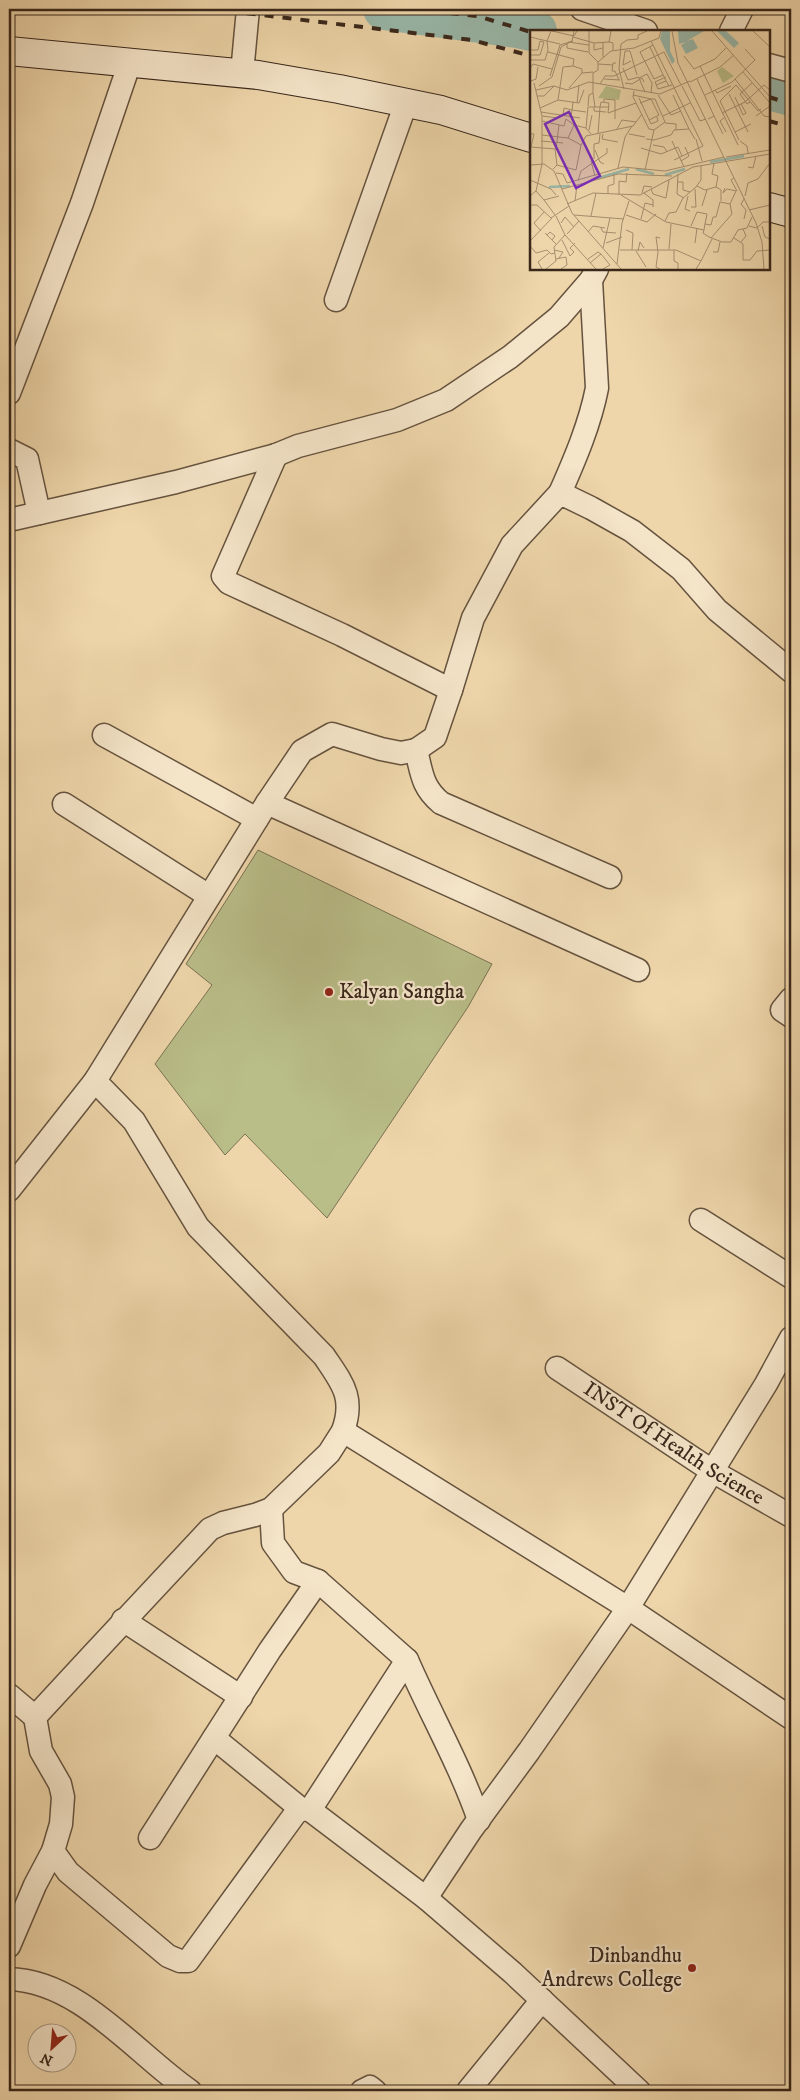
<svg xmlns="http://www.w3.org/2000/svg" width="800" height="2100" viewBox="0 0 800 2100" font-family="'IM FELL DW Pica',serif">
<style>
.green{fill:#b9bd88;stroke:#797252}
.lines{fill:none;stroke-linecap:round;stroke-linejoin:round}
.river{stroke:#99b9ab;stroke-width:42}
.street-casing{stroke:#66533f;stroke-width:25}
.secondary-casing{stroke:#39271b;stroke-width:30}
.street{stroke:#f4e4c8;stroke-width:22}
.secondary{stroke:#f4e4c8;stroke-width:28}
.rail{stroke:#39271b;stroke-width:4;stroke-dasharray:9 9;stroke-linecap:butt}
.poi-dot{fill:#8f2418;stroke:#f4e4c8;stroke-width:2}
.labels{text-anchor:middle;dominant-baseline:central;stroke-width:4.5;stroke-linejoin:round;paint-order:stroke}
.poi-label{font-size:21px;fill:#39271b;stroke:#f4e4c8;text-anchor:start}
.street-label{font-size:21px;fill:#39271b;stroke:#f4e4c8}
.inset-river{fill:none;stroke:#99b9ab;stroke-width:2.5}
.inset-road{fill:none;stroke:#a69071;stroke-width:1}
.view{fill:#7b2cbf;fill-opacity:0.15;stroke:#7b2cbf;stroke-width:2.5}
.inset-edge{fill:none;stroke:#39271b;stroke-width:2.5}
</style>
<rect width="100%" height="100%" fill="#eed6aa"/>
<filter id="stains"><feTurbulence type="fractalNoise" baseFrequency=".004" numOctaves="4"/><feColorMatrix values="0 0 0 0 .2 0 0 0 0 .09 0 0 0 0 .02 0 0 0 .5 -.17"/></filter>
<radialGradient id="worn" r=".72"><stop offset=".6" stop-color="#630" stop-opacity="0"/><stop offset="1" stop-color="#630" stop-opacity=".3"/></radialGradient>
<path class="green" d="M 258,850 L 492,964 L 468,1007 L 327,1218 L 245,1134 L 225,1155 L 155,1064 L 212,985 L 186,964 Z"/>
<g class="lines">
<g class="river">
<path d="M 384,9 L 517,27 L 536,31"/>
<path d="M 769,89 L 791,95"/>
</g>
<defs>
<g id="street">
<path d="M 582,9 L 646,31"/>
<path d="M 731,31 L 742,9"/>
<path d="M 769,65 L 791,71"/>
<path d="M 242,73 L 248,9"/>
<path d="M 336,300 L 406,103"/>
<path d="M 9,393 L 82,203 L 130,62"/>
<path d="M 9,450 L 27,459 L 39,513"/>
<path d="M 276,455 L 223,576 L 229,583 L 342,635 L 451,690"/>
<path d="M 560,493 C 575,459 590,424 597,388 L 591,280"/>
<path d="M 9,520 L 176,482 L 276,455 L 298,446 L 397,420 L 446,400 L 510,357 L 559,317 L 591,280 L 597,269"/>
<path d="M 104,735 L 257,819"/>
<path d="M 416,750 C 422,774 422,787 441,803 L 610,877"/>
<path d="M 267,803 L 638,970"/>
<path d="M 64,804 L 209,896"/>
<path d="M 791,999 L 782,1010 L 791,1016"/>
<path d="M 9,1190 L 95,1081"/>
<path d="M 701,1220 L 791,1277"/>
<path id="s1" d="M 557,1368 L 712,1471 L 791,1516"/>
<path d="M 343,1431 C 355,1397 342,1383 324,1356 L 198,1227 L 134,1121 L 95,1081 L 267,803 L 302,751 L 332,734 L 381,749 L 401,753 L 416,750 L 435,737 L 451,690 L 473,618 L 512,545 L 560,493 L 591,508 L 632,531 L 681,569 L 717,610 L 791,671"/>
<path d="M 271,1509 L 273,1543 L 294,1572 L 318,1581 L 407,1660 L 310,1810"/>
<path d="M 123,1620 L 241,1697"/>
<path d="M 407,1660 C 430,1713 460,1765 479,1820"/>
<path d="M 9,1695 L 35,1717"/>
<path d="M 214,1738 L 301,1809"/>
<path d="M 150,1838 L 270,1650 L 318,1581"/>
<path d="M 426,1898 L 471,1830 L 529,1751 L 628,1608 L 766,1384 L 791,1338"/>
<path d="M 9,1946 L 35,1885 L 53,1851"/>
<path d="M 9,1979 C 80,1981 135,2053 190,2091"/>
<path d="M 362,2091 L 370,2087 L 375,2091"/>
<path d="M 468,2091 L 542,2000"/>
<path d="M 639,2091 L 513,1973 L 426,1898 L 310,1810 L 301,1809 L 295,1814 L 188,1961 L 180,1961 L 168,1956 L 68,1872 L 53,1851 L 61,1824 L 63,1797 L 60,1784 L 41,1751 L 35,1717 C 93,1654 151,1592 210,1529 L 223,1523 L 255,1515 L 271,1509 L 329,1453 L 343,1431 L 628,1608 L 791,1718"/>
</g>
<g id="secondary">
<path d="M 9,51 L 258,75 L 339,89 L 441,110 L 531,138"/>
<path d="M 769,207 L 791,213"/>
</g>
</defs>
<use href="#street" class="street-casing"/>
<use href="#secondary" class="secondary-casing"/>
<use href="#street" class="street"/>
<use href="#secondary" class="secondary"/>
<g class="rail">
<path d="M 211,9 L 472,40 L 531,56"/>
<path d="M 414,9 L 477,16 L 531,32"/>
<path d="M 769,97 L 791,104"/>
<path d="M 769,121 L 791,127"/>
</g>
</g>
<g class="poi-dot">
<circle cx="329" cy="992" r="5"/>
<circle cx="692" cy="1968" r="5"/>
</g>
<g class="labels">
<g class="poi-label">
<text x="339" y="992">Kalyan Sangha</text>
<text x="682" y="1956" text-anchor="end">Dinbandhu<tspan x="682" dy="24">Andrews College</tspan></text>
</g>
<g class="street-label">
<text stroke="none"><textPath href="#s1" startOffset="139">INST Of Health Science</textPath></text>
</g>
</g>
<g transform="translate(530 30)">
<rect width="240" height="240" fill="#eed6aa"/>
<path d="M 192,37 L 204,46 L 193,53 L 187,41 ZM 76,56 L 91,60 L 89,70 L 68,68 Z" fill="#b9bd88"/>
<path d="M 132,1 L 140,1 L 140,21 L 145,31 L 142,34 L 130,9 ZM 148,1 L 174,1 L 157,11 L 163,9 L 168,18 L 156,24 L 151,15 L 156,12 L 149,14 ZM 187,1 L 196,1 L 209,13 L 204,18 Z" fill="#99b9ab"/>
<path class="inset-river" d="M 180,132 L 214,126M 106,139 L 124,144M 135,145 L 155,139M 65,149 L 99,139M 19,157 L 40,156"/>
<path class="inset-road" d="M 21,1 L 17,11 L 30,14M 22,1 L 44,6 L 47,1M 59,1 L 59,23 L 68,32 L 81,21 L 104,18 L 129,8 L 131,1M 81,1 L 79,12 L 83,13 L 83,20M 142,1 L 148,33 L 226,193 L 232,212 L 234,239M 182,1 L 240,67M 223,1 L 240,17M 0,7 L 17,11 L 18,20 L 15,30 L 0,30M 43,7 L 64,13 L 64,20 L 73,18M 121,11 L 173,116 L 144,130M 38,12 L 59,15M 73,12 L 73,27M 64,13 L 79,12M 37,14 L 37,18 L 58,22M 123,15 L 110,22 L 124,49 L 133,45M 120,17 L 136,51M 0,20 L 8,20 L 10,11 L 14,12 L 10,25 L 0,25M 18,22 L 44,29 L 43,36 L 52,39 L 52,43 L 63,42M 154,26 L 164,39 L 185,29 L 197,17M 101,31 L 93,35 L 95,21 L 100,21 L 107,45M 68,32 L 68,40 L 63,43 L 63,63 L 65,77 L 70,77 L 68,104M 86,33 L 83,33 L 82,41 L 85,41 L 89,50M 68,34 L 83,35M 170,36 L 208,115M 1,37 L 3,34 L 22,39M 93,38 L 98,50 L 109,47M 213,42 L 240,73M 20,46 L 30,15 L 43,11M 136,47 L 125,52 L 128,59 L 142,55M 74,49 L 90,50M 167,49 L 184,86M 205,49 L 234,86 L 240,87M 1,51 L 6,49 L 8,37M 160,52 L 190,37 L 204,25M 4,53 L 12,86 L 12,134M 95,53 L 102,54 L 112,48 L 114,52M 70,54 L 75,46 L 84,46 L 134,22 L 151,55M 126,55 L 136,51 L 139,56M 206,55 L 228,81 L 231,79M 9,56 L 22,47 L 31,17 L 42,11 L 44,1M 152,56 L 170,91 L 176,89M 39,58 L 52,43M 94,59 L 89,39 L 91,14 L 97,10 L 108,9 L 108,5 L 117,1M 6,60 L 24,56 L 37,60 L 59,52 L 130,64 L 160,51M 185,60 L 187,63 L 201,56M 104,61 L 103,67 L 119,99 L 124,100 L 135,92 L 125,69 L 121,69M 115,62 L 109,48 L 117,44 L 122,53 L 121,63M 199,64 L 218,102M 103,65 L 121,69 L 110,73M 128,65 L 141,85 L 151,81M 143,65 L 159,99M 175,65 L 202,52 L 225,30 L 215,19M 7,66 L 14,66 L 24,56M 205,67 L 213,85 L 216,83 L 211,74M 109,68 L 121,94 L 128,91 L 127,87M 28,70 L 49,73 L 54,60M 190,71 L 209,110M 190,71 L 206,55M 74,72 L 74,69 L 85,70 L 85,89M 220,72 L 217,74 L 210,64 L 222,53M 47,73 L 49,55M 58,76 L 59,65 L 63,63M 64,77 L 64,81 L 76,82M 79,77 L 70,77 L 71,72 L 79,73 L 78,83 L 106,73M 10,78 L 28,70 L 33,37 L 43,36M 11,82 L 50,88M 192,83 L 215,72 L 234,55 L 240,60M 12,86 L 28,88 L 30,85M 33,86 L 34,78 L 42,80 L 43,72M 133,86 L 160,73M 226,86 L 240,76M 41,87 L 42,80 L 56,82M 194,88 L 190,91 L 196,102M 178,89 L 184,86 L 193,104M 119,90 L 129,85 L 121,69M 135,93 L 146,94 L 146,100M 44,95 L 56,98 L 61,104M 56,98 L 58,77 L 65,77M 87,99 L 92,90 L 106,92M 59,100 L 62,85M 205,102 L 221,94M 0,104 L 4,104 L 1,117M 73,104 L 72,109 L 88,112M 99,104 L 115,107M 12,105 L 38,108 L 44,95 L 36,89 L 34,96 L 12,91M 116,109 L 124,110 L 141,105 L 144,100 L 159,99 L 165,109M 166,109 L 172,131M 11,111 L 33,113M 142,111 L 154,137M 210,111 L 217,116 L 218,123M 51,115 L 56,106 L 103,96 L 112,84M 123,115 L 134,117 L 137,122M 0,117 L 26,119 L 29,95M 111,118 L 131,124 L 148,117 L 152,126M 25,119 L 27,135M 65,120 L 70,132 L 74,134M 196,127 L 240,120M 64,129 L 64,114 L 69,113 L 70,104M 61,131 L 65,146M 151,131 L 159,126 L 155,117M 0,135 L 14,134 L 24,141 L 42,183 L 91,239M 218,137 L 223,138 L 226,126M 88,138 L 95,107 L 102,96M 23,139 L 27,135 L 46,140 L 51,115 L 38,108M 115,140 L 124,100M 26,143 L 33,144 L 37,153 L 93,137 L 135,141 L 194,127M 148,144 L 147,164 L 154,168M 204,148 L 201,150 L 207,161M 0,150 L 21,159 L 26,165M 48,151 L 51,141 L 77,123 L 77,118M 147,152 L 153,152 L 153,160 L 160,162M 167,156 L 175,160 L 186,157 L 188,146 L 182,144 L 184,133M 186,157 L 191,160 L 191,171M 32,159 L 88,144 L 142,146M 121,159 L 123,164 L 136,168 L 139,150M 6,161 L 12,134M 112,163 L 114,156 L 122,157M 114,163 L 123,170 L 123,177M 78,164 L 78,156 L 84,154 L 84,144M 89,165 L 89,151 L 96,152 L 97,143M 91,165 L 136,192 L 174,200 L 173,203 L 179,207 L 192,212 L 201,212 L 208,200 L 217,198 L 222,187M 0,166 L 6,161 L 14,170 L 29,166M 158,166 L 155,179 L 160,181M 215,166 L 218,153 L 228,149 L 240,133M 14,170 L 25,185M 45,171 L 47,155M 37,174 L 63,163 L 110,165 L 163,137 L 240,124M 0,175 L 7,175 L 21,188 L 39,176M 172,176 L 177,160M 161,177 L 166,177 L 165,159M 219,180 L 240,175M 44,185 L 94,189M 96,185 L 117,192 L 126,184M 61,186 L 66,163M 111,189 L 115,173 L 123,175M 214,189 L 216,180 L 211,174 L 214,169M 135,191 L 139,183 L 146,182 L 153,168 L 166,157 L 171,150 L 171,136M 31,193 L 35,187 L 44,197M 161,196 L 167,182 L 177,184 L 175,194M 219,196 L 227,198 L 233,192 L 240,192M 232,196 L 235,207 L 240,209M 71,198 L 73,202 L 86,203M 96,200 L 103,203 L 102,220M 174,200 L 175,194 L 181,195 L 183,187 L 186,187 L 190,172 L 200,174M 11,201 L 4,193 L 14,182M 58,202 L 63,196 L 75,198M 15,203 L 26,214M 37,204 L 49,191M 17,205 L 20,202 L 25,206 L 22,210M 35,205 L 66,239M 181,208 L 202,184 L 200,174 L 206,161 L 197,159 L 193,163 L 195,158M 204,208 L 213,214 L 213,230 L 220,230 L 227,221 L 240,220M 32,210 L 40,226 L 44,222 L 40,218 L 45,213M 0,211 L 22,188M 211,212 L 216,206 L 213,199M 76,213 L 92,207M 165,213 L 167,198M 0,216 L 6,223 L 17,220 L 21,224 L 25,223M 73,218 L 80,188M 139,219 L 141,194M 24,220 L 33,222 L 29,228M 90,220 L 146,220 L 171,231 L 166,239M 144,220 L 144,231 L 148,233 L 148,239M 106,221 L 116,237M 108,221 L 110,212 L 114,218M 128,222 L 126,237 L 130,239M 128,222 L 126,207 L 130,208M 183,222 L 188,222 L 190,212M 26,229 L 36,227 L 37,235 L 31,239M 58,229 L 68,222 L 71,224M 171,231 L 182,209M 60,233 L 71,224 L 80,235 L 73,239M 87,234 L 92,193 L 99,171M 12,239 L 8,232 L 19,223M 16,239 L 26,231 L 24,217 L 35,205 L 26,186"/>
<path class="view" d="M 39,82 L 70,146 L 46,158 L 15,94 Z"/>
<rect width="240" height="240" class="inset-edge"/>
</g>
<rect width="800" height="2100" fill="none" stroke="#eed6aa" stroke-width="30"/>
<rect x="10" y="10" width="780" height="2080" fill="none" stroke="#39271b" stroke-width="2.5"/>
<rect x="15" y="15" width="770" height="2070" fill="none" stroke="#39271b"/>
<g transform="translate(52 2048) rotate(206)"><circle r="24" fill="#f4e4c8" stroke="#a99883"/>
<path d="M0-4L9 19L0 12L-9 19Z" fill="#8f2418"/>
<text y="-8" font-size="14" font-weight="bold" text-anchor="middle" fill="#39271b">N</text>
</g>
<rect width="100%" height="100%" filter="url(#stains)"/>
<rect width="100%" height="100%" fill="url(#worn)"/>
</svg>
